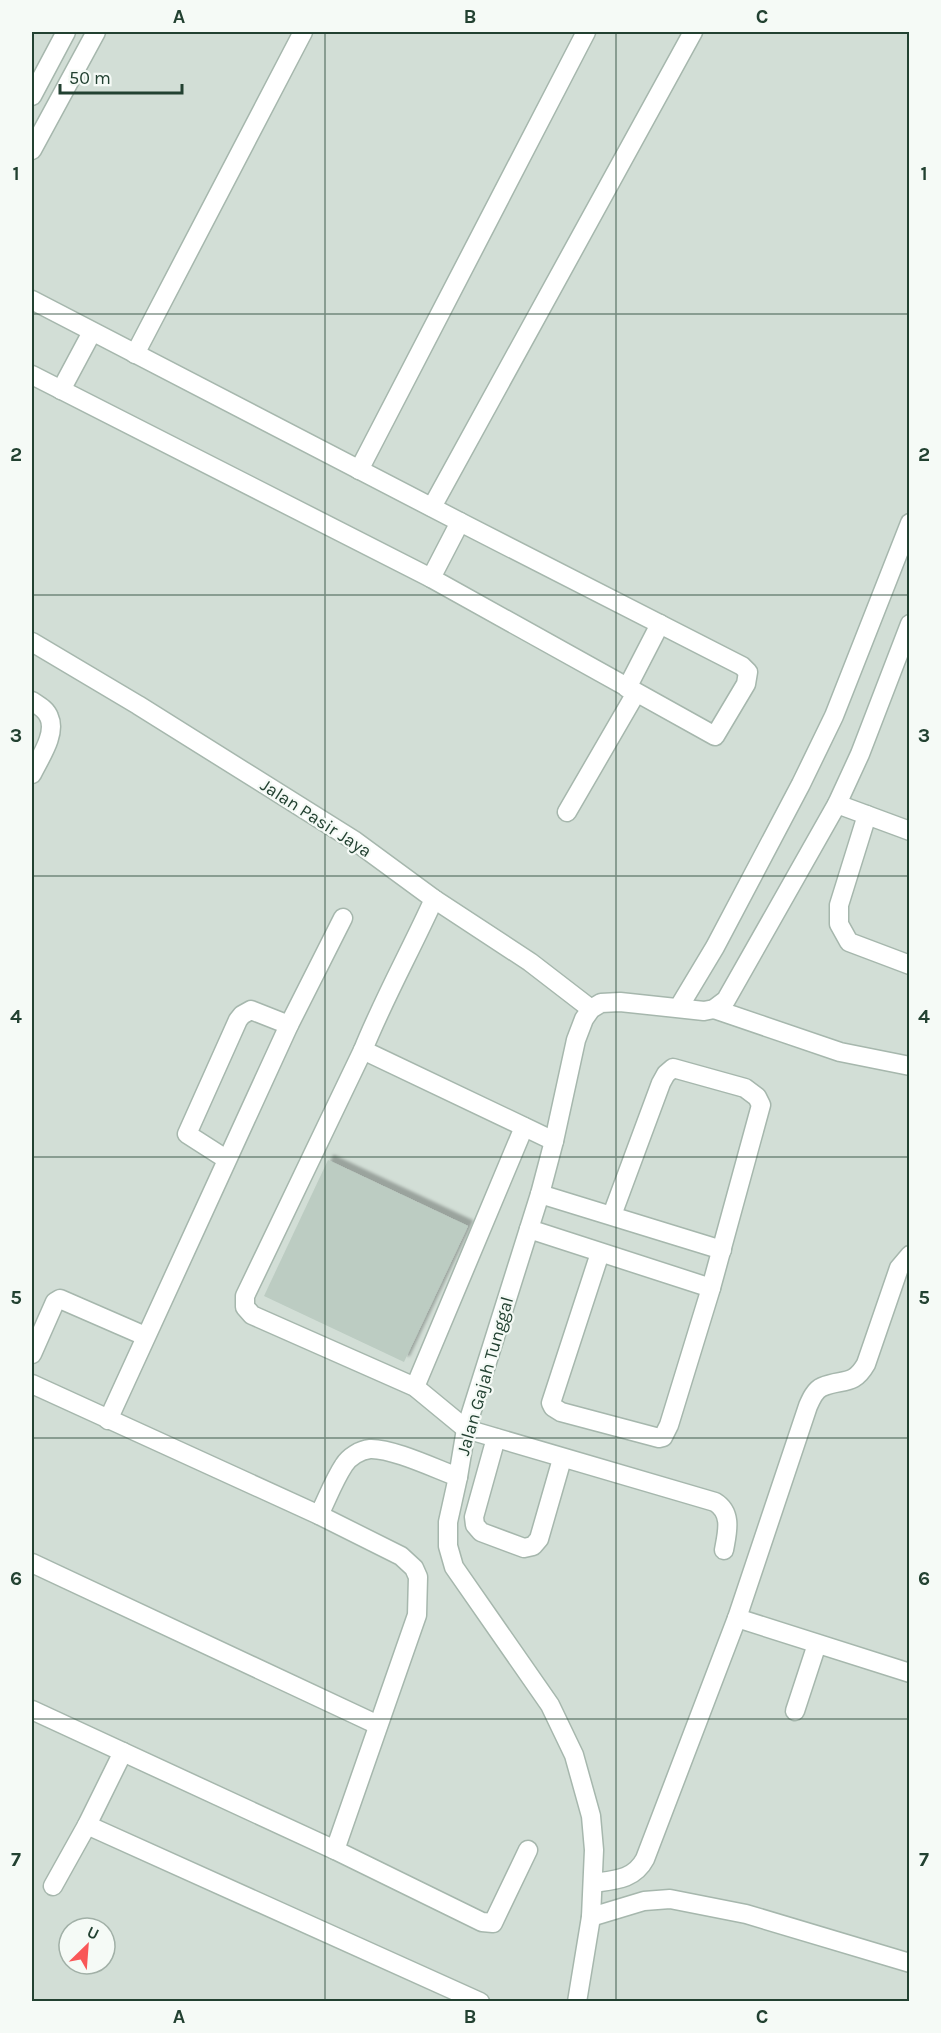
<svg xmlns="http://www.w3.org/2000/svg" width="941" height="2033" viewBox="0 0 941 2033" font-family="Karla,sans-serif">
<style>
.built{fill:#d2ded6;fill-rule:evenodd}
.building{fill:#bcccc2;filter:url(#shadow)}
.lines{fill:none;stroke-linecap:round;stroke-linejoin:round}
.minor-casing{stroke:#a6b7ad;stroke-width:21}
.minor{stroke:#fff;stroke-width:18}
.grid{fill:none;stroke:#224131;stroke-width:1.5;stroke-opacity:0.55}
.labels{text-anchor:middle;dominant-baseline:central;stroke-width:4.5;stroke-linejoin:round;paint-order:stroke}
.street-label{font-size:18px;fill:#224131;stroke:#f5faf6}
.neatline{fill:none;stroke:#224131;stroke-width:2}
.grid-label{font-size:20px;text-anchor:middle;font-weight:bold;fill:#224131}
</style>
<defs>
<filter id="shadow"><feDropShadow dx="5.5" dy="-5.5" stdDeviation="1.5" flood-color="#0004"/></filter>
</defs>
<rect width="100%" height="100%" fill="#e4eee7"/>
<path class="built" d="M 32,32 L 909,32 L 909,2001 L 32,2002 ZM 69,1928 L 105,1928 L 105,1964 L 69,1964 Z"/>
<path class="building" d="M 328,1160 L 468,1226 L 404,1362 L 264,1296 Z"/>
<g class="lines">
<defs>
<g id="minor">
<path d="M 32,96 L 66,32"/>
<path d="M 32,150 L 96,32"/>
<path d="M 32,300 L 460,522 L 742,666 L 748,672 L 746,684 L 715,736 L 431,578 L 32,375"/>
<path d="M 135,354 L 303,32"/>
<path d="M 61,390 L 92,332"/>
<path d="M 359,470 L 586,32"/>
<path d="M 432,507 L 693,32"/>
<path d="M 431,578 L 460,522"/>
<path d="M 32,642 L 138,705 L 355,841 L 434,899 L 530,962 L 591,1009"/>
<path d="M 627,688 L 660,624"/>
<path d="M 32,701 C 38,705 46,709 49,717 C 57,734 39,759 32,774"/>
<path d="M 837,804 L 910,831"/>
<path d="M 567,812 L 636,693"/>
<path d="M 867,815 L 839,905 L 839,924 L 849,942 L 910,965"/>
<path d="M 434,899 C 411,950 384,998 363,1050 L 554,1141"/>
<path d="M 679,1007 L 715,947 L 801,784 L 834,716 L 910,523"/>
<path d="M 714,1009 L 840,1052 L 910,1066"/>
<path d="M 363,1050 L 245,1296 L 245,1307 L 252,1315 L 415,1387 L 466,1429 L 715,1502 C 733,1513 727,1533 724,1550"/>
<path d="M 226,1159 L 187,1134 L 238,1020 L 242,1015 L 251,1010 L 289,1025"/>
<path d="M 540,1194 L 722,1250"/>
<path d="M 529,1229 L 711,1288"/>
<path d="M 600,1253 L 551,1403 L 553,1407 L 561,1412 L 659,1438 L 663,1437 L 669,1425 L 711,1288 L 761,1105 L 757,1097 L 745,1088 L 673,1068 L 666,1074 L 661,1083 L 612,1215"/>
<path d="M 32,1354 L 55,1302 L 60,1299 L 145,1336"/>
<path d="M 32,1384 L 319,1515 L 401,1556 L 414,1568 L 418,1577 L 417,1615 L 335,1850"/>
<path d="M 415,1387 L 524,1127"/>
<path d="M 108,1420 L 289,1025 L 343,918"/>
<path d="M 496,1438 L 474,1517 L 475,1525 L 481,1532 L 524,1548 L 533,1546 L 539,1539 L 562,1459"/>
<path d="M 319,1515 C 327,1499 334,1480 344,1465 C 349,1457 360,1450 370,1449 C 392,1448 436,1469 458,1477"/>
<path d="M 32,1563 L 378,1725"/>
<path d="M 737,1618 L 910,1673"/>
<path d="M 32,1710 L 335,1850 L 482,1922 L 493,1923 L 528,1850"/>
<path d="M 795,1711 L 817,1644"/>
<path d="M 87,1825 L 480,2002"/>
<path d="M 593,1883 C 614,1880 634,1880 645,1859 L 737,1618 L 808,1406 C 811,1399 815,1390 822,1387 C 842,1378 853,1387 866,1364 L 899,1268 L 910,1255"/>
<path d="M 53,1886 L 87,1825 L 123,1752"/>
<path d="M 591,1917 L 644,1901 L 670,1899 L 746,1914 L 910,1963"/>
<path d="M 577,2002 L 591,1917 L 594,1850 L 591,1816 L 574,1755 L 550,1705 L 454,1567 L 448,1546 L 448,1522 L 458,1477 L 466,1429 L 540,1194 L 554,1141 L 576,1040 L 584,1019 L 591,1009 L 601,1003 L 620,1002 L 704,1011 L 714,1009 L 726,1000 L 837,804 L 860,754 L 910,624"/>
</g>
</defs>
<use href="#minor" class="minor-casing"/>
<use href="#minor" class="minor"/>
</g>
<path class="grid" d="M 325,32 L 325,2002M 616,32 L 616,2002M 32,314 L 910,314M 32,595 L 910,595M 32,876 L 910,876M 32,1157 L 910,1157M 32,1438 L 910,1438M 32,1719 L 910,1719"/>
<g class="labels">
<g class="street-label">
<text transform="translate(316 818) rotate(33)">Jalan Pasir Jaya</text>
<text transform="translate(485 1376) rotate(-74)">Jalan Gajah Tunggal</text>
</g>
</g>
<rect width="941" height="2033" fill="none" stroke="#f5faf6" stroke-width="66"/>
<g transform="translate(87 1946) rotate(25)"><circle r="28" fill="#f5faf6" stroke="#a1b0a7" stroke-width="1.5"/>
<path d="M0-4.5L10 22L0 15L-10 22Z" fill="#f95758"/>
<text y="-9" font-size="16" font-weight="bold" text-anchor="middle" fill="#224131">U</text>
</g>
<path d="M60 84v9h122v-9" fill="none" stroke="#224131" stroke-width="3"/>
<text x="69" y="84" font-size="18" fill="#224131" stroke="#f5faf6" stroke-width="4.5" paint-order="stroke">50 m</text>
<rect x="33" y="33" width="875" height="1967" class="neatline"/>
<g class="grid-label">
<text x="179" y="23">A</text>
<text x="470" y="23">B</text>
<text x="762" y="23">C</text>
<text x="16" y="180">1</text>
<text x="924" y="180">1</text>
<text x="16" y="461">2</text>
<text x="924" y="461">2</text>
<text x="16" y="742">3</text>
<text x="924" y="742">3</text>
<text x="16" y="1023">4</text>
<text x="924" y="1023">4</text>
<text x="16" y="1304">5</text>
<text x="924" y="1304">5</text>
<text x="16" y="1585">6</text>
<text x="924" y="1585">6</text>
<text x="16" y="1866">7</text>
<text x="924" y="1866">7</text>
<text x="179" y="2023">A</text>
<text x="470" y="2023">B</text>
<text x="762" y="2023">C</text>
</g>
</svg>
